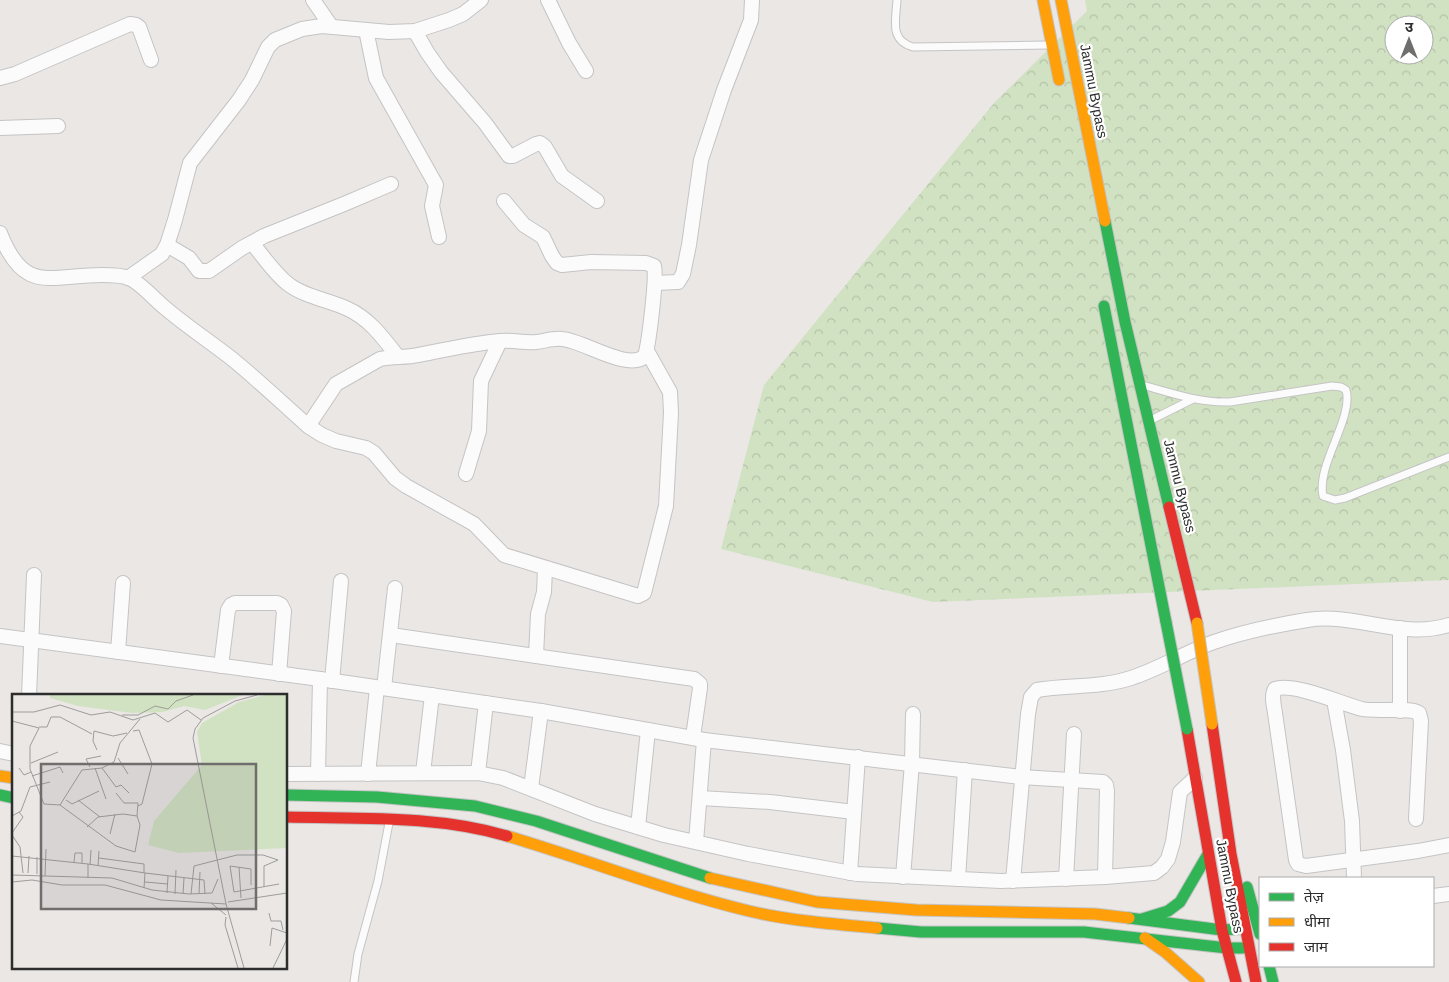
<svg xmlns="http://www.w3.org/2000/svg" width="1449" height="982" viewBox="0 0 1449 982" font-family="Arial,'Noto Sans Devanagari',sans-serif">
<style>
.forest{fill:url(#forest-crowns);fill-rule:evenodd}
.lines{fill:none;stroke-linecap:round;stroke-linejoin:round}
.lane-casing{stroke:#c5c4c5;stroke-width:9}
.street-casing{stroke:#c5c4c5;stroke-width:16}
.fast-casing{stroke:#c5c4c5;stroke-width:13}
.slow-casing{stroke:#c5c4c5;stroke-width:13}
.jam-casing{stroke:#c5c4c5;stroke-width:13}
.lane{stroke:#fcfbfb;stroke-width:7}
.street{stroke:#fcfbfb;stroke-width:14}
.fast{stroke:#30b455;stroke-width:11}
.slow{stroke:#ff9f0a;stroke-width:11}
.jam{stroke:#e5322d;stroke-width:11}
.fast-bridge-casing{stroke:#c6c4c3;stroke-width:13;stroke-linecap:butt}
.slow-bridge-casing{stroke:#c6c4c3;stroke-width:13;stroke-linecap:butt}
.fast-bridge{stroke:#30b455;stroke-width:11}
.slow-bridge{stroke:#ff9f0a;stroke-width:11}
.labels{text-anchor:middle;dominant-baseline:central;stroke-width:4.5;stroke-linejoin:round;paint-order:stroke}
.street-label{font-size:14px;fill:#2d2d2d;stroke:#fff}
.inset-road{fill:none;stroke:#9e9d9b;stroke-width:1}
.view{fill:#6f6e6d;fill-opacity:0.15;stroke:#6f6e6d;stroke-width:2.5}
.inset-edge{fill:none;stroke:#2d2d2d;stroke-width:2.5}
</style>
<defs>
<pattern id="forest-crowns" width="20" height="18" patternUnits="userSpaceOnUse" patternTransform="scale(1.25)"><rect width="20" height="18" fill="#d1e2c2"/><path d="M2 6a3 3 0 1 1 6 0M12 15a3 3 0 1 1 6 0" fill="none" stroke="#b4c2a7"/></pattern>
</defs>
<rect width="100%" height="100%" fill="#eae7e5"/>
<path class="forest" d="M 1085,0 L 1449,0 L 1449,580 L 933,602 L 721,549 L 764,385 L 994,103 L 1087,11 ZM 1394,25 L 1424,25 L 1424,55 L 1394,55 Z"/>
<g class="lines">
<defs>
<g id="lane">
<path d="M 897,0 C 896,20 889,40 913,47 L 1048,45"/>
<path d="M 1146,386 C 1174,394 1201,403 1230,402 L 1332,386 L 1341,387 L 1346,390 C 1354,418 1316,465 1323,496 L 1335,500 L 1345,498 L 1449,457"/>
<path d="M 1153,419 L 1193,399"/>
<path d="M 354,982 L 358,954 L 378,881 L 389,823"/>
</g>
<g id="street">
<path d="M 313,0 L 331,26"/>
<path d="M 548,0 L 569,43 L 586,71"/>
<path d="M 366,30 L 376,78 L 436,185 L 432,206 L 439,237"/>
<path d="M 415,31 L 427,52 L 441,72 L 485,123 L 509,156 L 513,156 L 536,144 L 540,143 L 545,147 L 562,176 L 597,201"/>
<path d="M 0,78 L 15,74 L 130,24 L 136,25 L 139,27 L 151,60"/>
<path d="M 0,128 L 58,126"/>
<path d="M 0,233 C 24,295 50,275 102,275 C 111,275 121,275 129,278 C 142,284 153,298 164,307 C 185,325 209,341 231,358 C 257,379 282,403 308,426 L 322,435 L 336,441 L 366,448 L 374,453 L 395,478 L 406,486 L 474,524 L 504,555 L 638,596 L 644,593 L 666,506 L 671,413 L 670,392 L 647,351"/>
<path d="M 252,243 C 263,256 274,273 288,284 C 305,297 329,300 348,309 C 370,319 384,339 398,357"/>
<path d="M 167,245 L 189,258 L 199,271 L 209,271 L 242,248 L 264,236 L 344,204 L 391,184"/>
<path d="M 128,278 L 162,254 L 167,245 L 175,220 L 190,163 L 239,100 L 252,80 L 268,47 L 275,40 L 302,29 L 322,26 L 389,32 L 415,31 L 449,20 L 463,14 L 481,0"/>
<path d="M 655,283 L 678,282 L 683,274 L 689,245 L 701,160 L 724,90 L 751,20 L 752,0"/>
<path d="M 308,426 L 336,384 L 380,359 C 393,356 406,358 418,355 C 446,350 473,343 501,341 C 513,340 524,343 536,342 C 545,341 553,338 562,339 C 582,340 629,372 645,356 C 649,343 657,277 654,266 L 646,263 L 591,262 L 562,265 L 557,263 L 552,256 L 543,237 L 524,225 L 504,201"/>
<path d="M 466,474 L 479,431 L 481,381 L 500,341"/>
<path d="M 1400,628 L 1400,711"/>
<path d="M 391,635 L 694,679 L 700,684 L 700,688 L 693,737"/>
<path d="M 0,636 L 320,679 L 318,774"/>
<path d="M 118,652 L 123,583"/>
<path d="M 536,656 L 538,614 L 544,592 L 545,568"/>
<path d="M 221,666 L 228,610 L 231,605 L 235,603 L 277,603 L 281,605 L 284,611 L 279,674"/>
<path d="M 320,679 L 541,711 L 704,740 L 696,842"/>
<path d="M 332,681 L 341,581"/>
<path d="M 384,688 L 395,588"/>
<path d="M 29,696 L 34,575"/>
<path d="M 1334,700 L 1343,750 L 1352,821 L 1354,878"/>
<path d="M 704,740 L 1021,777 L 1103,782 L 1106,785 L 1107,791 L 1105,877"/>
<path d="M 0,751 L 14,754"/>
<path d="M 423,773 L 432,695"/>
<path d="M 478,773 L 486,703"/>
<path d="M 286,774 L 478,773 L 503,778 L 595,814 L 664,835 L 748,854 L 857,874 L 1001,881 L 1105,877 L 1154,873 L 1162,867 L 1168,859 L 1173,842 L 1180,792 L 1195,778"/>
<path d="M 368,774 L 377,688"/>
<path d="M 531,788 L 541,711"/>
<path d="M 700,798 L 770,802 L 854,812"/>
<path d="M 1416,819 L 1421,721 L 1419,713 C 1409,707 1377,712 1362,709 C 1342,704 1293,682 1275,689 C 1271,696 1274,706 1275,713 L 1296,860 L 1298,864 L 1306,866 L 1418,851 L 1449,845"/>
<path d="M 638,827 L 648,730"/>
<path d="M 850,873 L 858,757"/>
<path d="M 903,877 L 912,763 L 913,714"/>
<path d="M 958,879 L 965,770"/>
<path d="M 1066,879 L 1074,734"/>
<path d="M 1013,881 L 1028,714 L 1031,697 L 1037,690 C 1068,685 1100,688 1131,678 C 1159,669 1186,652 1214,642 C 1243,632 1276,625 1307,620 C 1355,612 1402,640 1449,625"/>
<path d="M 1433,896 L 1449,894"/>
</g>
<g id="fast">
<path d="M 1105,221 L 1125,322 L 1169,507"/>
<path d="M 1104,306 L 1166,622"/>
<path d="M 0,795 L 14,798"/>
<path d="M 286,795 L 377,797 L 475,806 L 536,821 L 710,878"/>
<path d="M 1247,887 L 1260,934"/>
<path d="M 1129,918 L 1222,930 L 1238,929"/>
<path d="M 1142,919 L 1168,911 L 1180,902 L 1208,854"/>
<path d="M 877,928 L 921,932 L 1084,932 L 1227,948 L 1243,948"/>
<path d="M 1269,966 L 1273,982"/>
</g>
<g id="slow">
<path d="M 1043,0 L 1059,80"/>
<path d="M 1061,0 L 1105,221"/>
<path d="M 0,776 L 14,778"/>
<path d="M 507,836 C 588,860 667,891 749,911 C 791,921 834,924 877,928"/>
<path d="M 710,878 L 817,902 L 916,910 L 1095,914 L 1129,918"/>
<path d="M 1145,938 L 1165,952 L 1199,982"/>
</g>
<g id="jam">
<path d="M 1169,507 L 1197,623"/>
<path d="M 1212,724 L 1231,854 L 1256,982"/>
<path d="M 1187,729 L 1222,930 L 1236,982"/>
<path d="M 286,817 C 359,819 436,815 507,836"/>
</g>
</defs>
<use href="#lane" class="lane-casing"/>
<use href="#street" class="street-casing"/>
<use href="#fast" class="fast-casing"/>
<use href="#slow" class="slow-casing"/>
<use href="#jam" class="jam-casing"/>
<use href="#lane" class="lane"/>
<use href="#street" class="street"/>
<use href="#fast" class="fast"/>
<use href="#slow" class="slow"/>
<use href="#jam" class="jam"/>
<defs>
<path id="fast-bridge" d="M 1166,622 L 1187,729"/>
<path id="slow-bridge" d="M 1197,623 L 1212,724"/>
</defs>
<use href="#fast-bridge" class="fast-bridge-casing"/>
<use href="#slow-bridge" class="slow-bridge-casing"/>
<use href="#fast-bridge" class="fast-bridge"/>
<use href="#slow-bridge" class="slow-bridge"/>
</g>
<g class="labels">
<g class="street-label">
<text transform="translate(1094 91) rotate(79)">Jammu Bypass</text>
<text transform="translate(1180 486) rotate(76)">Jammu Bypass</text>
<text transform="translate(1230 886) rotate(79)">Jammu Bypass</text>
</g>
</g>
<g transform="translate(12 694)">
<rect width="275" height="275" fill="#eae7e5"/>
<path d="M 38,1 L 231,1 L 193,16 L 172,12 L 151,18 L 120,19 L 66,12 L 38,4 ZM 253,1 L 275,1 L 275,154 L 167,159 L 136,151 L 142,127 L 190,71 L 185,38 L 190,29 L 227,8 Z" fill="#d1e2c2"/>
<path class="inset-road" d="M 0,18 L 22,18 L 48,11 L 79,21 L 98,18 L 121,26 L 143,19 L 156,28 L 175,16 L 189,26M 110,21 L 126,21 L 143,12 L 156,15 L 164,7 L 181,1M 0,27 L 27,34 L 18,52 L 18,75 L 32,110 L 48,111 L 104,152 L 123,158 L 128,131 L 125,122M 27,33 L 35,33 L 39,23 L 48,23 L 80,40M 121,37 L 127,36 L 140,70 L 130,110 L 126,112M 85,56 L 81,47 L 82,37 L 101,42 L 115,39M 106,64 L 116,80M 19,69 L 46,58M 78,73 L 74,65 L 89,62M 7,74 L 12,81 L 19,78M 83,74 L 94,105M 90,74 L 104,93 L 109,91 L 117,99M 20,82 L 48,73 L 51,79M 54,106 L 60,110 L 87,97M 66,106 L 88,123M 48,111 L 70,76 L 90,74 L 102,68 L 108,49 L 128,25M 0,122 L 9,117 L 18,93 L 38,88M 75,133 L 86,123 L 111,120 L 125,122 L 126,109 L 112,109 L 104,99M 0,139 L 11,123 L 7,118M 98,140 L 103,120M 0,141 L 8,153 L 11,179M 0,162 L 76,170 L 76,184M 87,164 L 132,170 L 132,179M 62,168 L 63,159 L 70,159 L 70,169M 76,170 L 133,179 L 132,194M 78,171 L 79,156M 86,172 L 87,157M 227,173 L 229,204M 16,179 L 17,162M 133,179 L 192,186 L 193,200M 25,180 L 25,163M 0,181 L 100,184 L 140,196 L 177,200 L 200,199 L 206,185M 33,182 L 34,155M 0,188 L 20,186 L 50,191 L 93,191 L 149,206 L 214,210M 133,188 L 156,190M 239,191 L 239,175 L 218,172 L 222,198 L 267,190M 155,199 L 156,182M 163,200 L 164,176M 171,200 L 172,184M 179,200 L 182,172 L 225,161 L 251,161 L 266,166 L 252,172 L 252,193M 187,200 L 188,178M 216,208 L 275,199M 199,209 L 214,221M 257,219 L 259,227 L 269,227 L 271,236M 214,223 L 213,231 L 226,274M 258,252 L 260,234 L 275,239M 232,274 L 214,210 L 181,44 L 183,35 L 191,24 L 223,7 L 245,1M 261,274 L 275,245"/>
<path class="view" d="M 29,70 L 244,70 L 244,215 L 29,215 Z"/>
<rect width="275" height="275" class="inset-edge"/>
</g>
<rect x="1259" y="877" width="175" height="90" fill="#ffffff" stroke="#ababab"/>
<rect x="1269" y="893" width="25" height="8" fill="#30b455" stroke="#ababab"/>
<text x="1304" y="902" font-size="15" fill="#2d2d2d">तेज़</text>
<rect x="1269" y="918" width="25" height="8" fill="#ff9f0a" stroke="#ababab"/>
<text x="1304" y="927" font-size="15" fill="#2d2d2d">धीमा</text>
<rect x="1269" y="943" width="25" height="8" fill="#e5322d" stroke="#ababab"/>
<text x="1304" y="952" font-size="15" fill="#2d2d2d">जाम</text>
<g transform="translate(1409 40)"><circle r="24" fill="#ffffff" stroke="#ababab"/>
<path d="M0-4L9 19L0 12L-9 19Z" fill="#6f6e6d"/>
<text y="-8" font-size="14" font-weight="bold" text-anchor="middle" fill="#2d2d2d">उ</text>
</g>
</svg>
